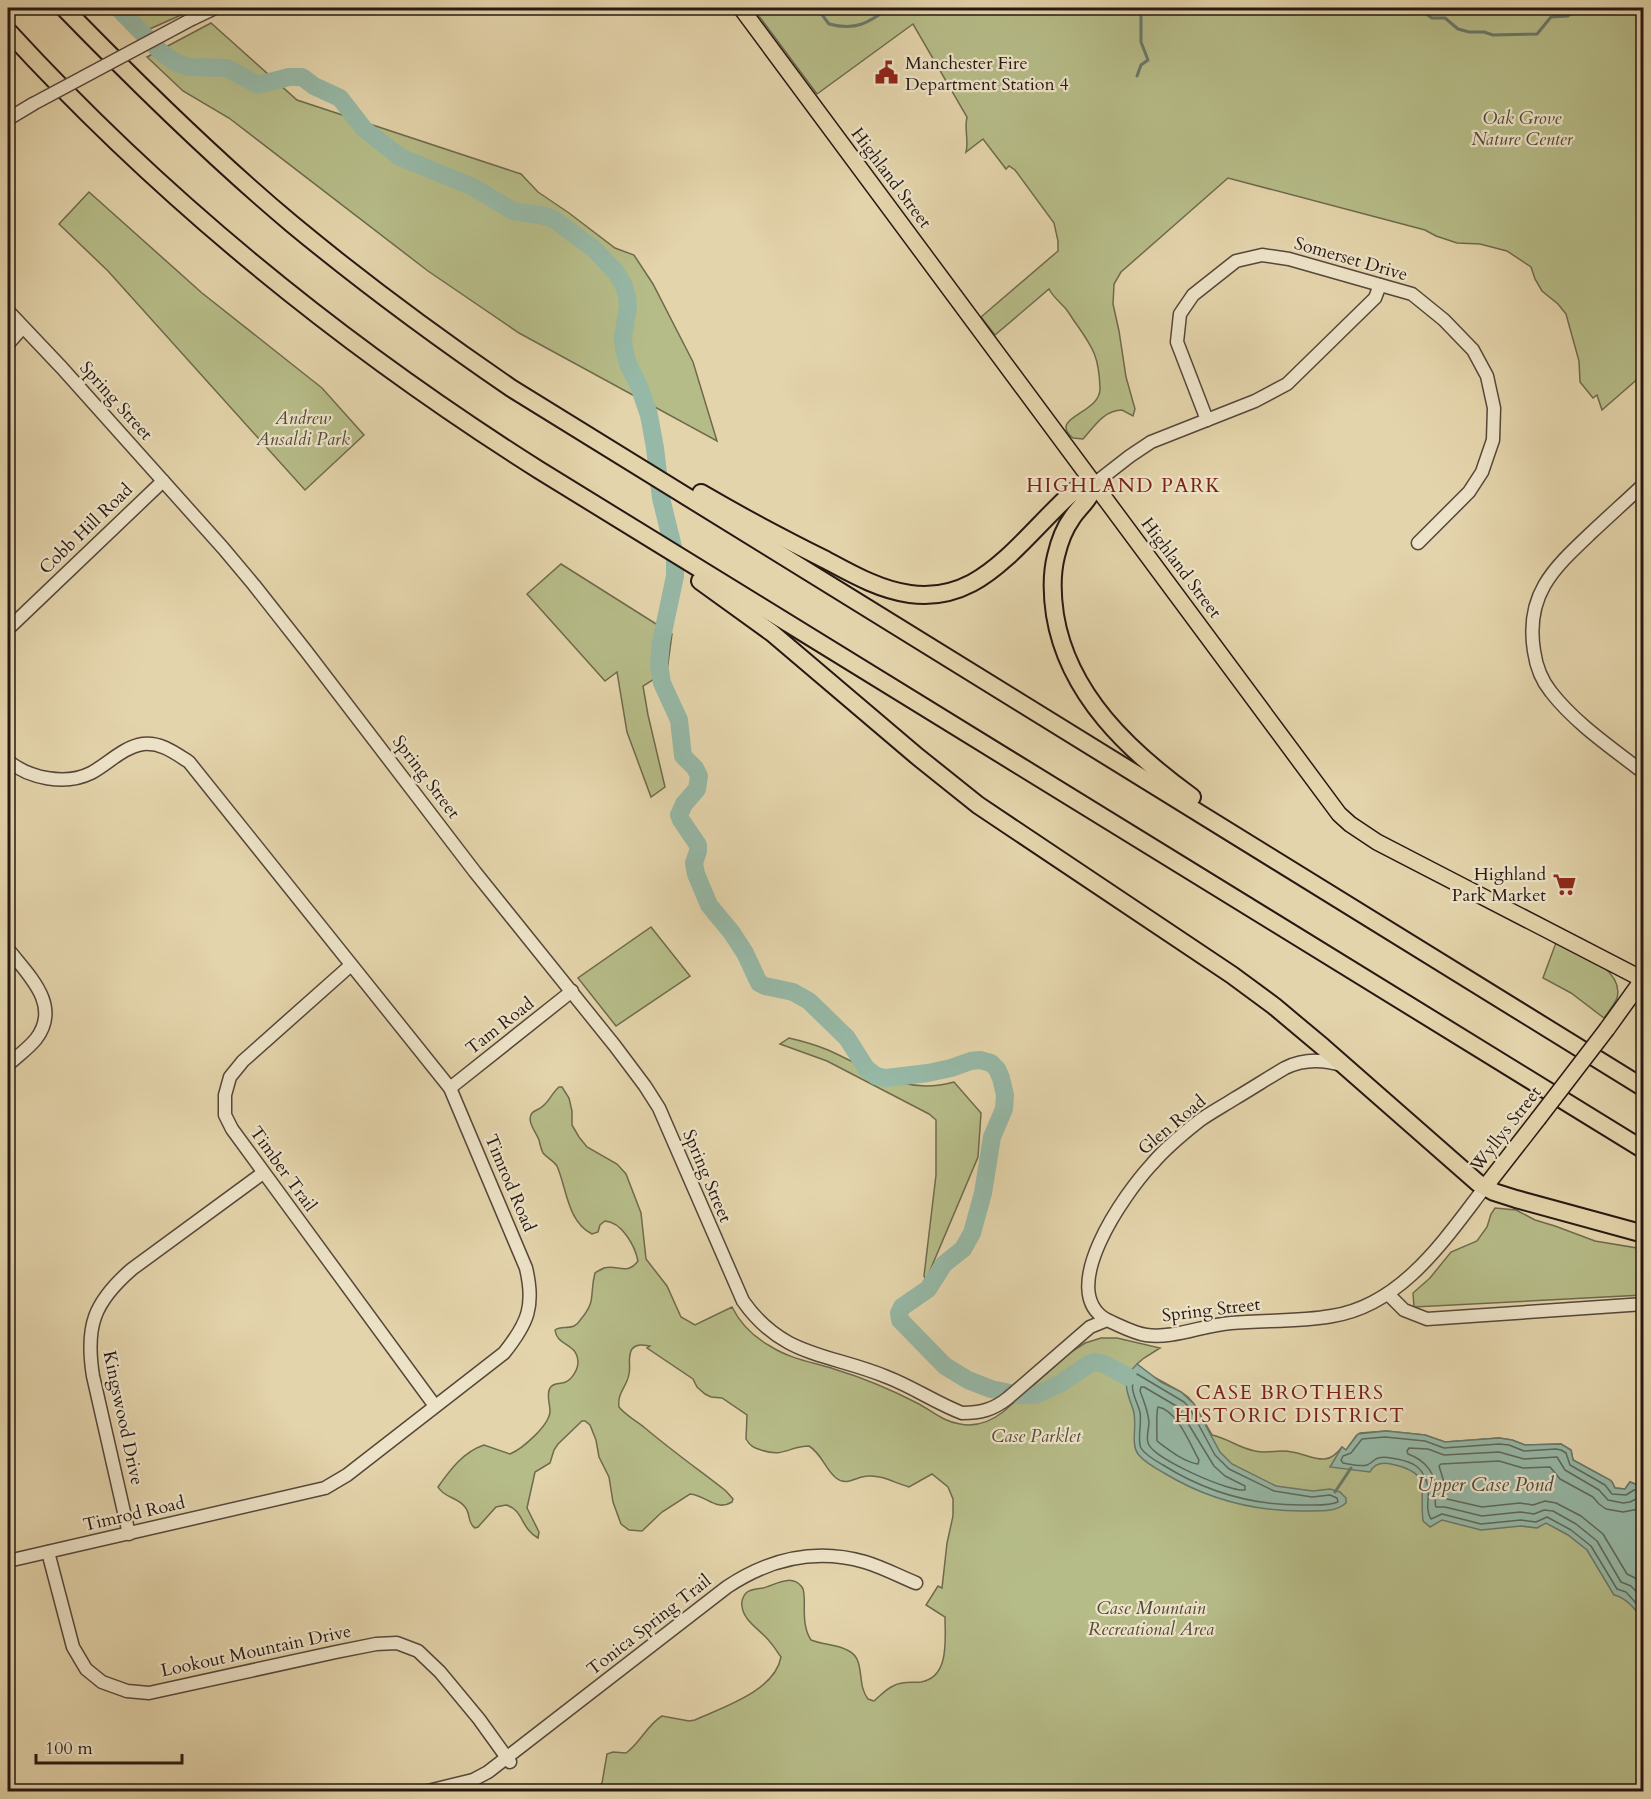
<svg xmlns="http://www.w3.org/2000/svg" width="1651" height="1799" viewBox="0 0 1651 1799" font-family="Cardo,serif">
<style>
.green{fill:#b6bc88;stroke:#6e6a4e;stroke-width:1.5}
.water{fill:#96b8a6;stroke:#69786b;stroke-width:1.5}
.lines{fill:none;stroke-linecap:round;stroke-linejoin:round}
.shore{stroke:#5e685c;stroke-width:1.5}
.stream{stroke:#69786b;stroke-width:3}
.river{stroke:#96b8a6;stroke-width:18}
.minor-casing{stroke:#564739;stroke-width:15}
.major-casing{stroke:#261813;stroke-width:18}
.highway-casing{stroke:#261813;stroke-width:20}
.minor{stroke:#ede3c8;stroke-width:12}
.major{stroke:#e4d4ab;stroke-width:15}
.highway{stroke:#e4d4ab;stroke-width:16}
.minor-bridge-casing{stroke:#564739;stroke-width:15;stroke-linecap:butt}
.major-bridge-casing{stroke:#261813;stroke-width:18;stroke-linecap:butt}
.minor-bridge{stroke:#ede3c8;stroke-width:12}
.major-bridge{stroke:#e4d4ab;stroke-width:15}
.labels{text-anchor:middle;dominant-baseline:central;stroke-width:4.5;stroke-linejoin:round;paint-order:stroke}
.poi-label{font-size:18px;fill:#261813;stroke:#ede3c8;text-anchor:start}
.park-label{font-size:18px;font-style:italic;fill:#514936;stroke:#ede3c8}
.street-label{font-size:18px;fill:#261813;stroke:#ede3c8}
.neighbourhood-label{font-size:20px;letter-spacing:1.5px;fill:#7a1f14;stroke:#ede3c8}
.water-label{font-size:20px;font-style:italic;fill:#48483f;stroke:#ede3c8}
</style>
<rect width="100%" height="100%" fill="#e4d4ab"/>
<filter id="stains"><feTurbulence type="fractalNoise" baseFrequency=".00333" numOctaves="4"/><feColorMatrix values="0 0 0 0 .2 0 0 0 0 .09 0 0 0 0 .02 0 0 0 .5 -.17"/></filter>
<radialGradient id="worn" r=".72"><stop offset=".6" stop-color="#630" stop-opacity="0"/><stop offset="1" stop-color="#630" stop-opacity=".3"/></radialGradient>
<g class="green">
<path d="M 108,8 L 197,8 L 136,35 Z"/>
<path d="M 753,8 L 1643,8 L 1644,351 L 1638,351 L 1641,376 L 1602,410 L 1597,395 L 1593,398 L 1580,382 L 1579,361 L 1566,314 L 1558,304 L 1542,291 L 1535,279 L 1531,267 L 1507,251 L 1480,244 L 1457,243 L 1436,236 L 1425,230 L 1228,178 L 1121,272 L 1114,284 L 1113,304 L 1119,331 L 1126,377 L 1135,409 L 1133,416 L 1122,410 C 1104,410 1094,427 1083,439 L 1073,438 C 1047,417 1101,414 1100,388 C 1099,358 1094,349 1077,325 C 1073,320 1070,314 1066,309 C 1060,302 1053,297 1049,289 L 995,335 L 981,317 L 1058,251 L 1058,241 L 1054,223 L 1015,170 L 1009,166 L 1006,169 L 983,139 L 966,152 C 969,141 964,129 967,117 L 913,24 L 817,94 Z"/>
<path d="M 211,23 L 297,100 L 521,174 L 538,192 L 569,213 L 615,248 L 634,255 L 653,284 L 693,362 L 717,441 L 519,333 L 428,271 L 229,118 L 183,91 L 147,57 Z"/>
<path d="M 89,192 L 202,293 L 322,388 L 364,435 L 305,490 L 108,271 L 59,224 Z"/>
<path d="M 561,564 L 672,634 L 667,671 L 643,686 L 648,715 L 665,787 L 651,797 L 627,732 L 617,672 L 605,681 L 527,594 Z"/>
<path d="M 651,927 L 690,976 L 616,1026 L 578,978 Z"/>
<path d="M 1557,940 C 1577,951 1625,969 1617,998 C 1614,1005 1609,1011 1604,1018 L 1571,993 L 1543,978 Z"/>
<path d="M 789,1038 C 802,1041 816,1045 828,1050 C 873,1070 903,1096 954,1082 L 981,1113 L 978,1157 L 926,1280 L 924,1276 L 936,1175 L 936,1120 L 929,1114 L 827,1061 L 780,1044 Z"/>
<path d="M 559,1087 L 562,1087 L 569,1098 L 572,1111 L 572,1125 L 579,1137 L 587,1147 L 617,1164 L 626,1174 L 641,1213 L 646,1259 L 667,1286 L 681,1317 L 695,1325 L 732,1307 C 740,1323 754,1337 770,1346 C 790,1359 812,1362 834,1369 C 864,1378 892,1390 919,1404 C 932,1411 944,1422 960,1424 C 975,1427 990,1422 1003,1412 L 1071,1352 L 1085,1343 L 1101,1338 L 1117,1338 L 1160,1348 L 1144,1358 L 1137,1364 L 1152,1376 L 1181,1392 L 1188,1397 L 1194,1404 L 1212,1435 C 1227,1438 1239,1448 1255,1451 C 1267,1454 1280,1449 1292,1452 C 1312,1455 1326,1469 1342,1447 L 1346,1450 L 1356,1436 L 1360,1433 L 1386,1431 L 1425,1435 L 1445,1442 L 1499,1438 L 1512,1440 L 1525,1445 L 1561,1444 L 1571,1450 L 1573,1460 L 1610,1480 L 1612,1482 L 1615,1488 L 1625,1489 L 1630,1482 L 1643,1487 L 1643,1791 L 591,1791 L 602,1783 L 607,1754 L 613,1752 L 626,1753 C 640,1743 647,1725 662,1716 L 689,1721 L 695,1720 C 723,1707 775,1691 781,1657 C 777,1652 774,1646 770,1642 C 762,1631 743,1621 742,1606 C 741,1602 743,1596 746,1593 C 750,1589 757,1589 763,1588 C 775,1585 791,1573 802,1587 C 808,1595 799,1622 811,1640 C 823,1645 838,1644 849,1651 C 866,1660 856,1684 868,1699 L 874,1701 C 880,1696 886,1689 893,1686 C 902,1681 911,1683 921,1682 C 950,1677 945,1639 945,1617 L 926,1605 L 938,1586 L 942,1588 L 947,1543 L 953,1516 L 953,1499 L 948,1487 L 932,1474 L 909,1487 C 895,1483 882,1475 868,1476 C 857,1476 847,1487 836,1478 C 825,1469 822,1454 809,1446 C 789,1446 784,1458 761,1450 C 754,1448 750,1446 746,1439 L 747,1415 L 722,1398 L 711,1397 L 705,1394 L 697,1387 L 693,1379 L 647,1348 L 650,1346 C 644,1345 637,1343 632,1349 C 627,1357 631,1366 629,1374 C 627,1387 617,1392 619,1407 C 626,1416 636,1420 645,1428 C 671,1450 699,1470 726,1491 L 733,1499 L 732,1502 C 716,1512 706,1495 690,1494 L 662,1512 L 642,1531 L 629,1530 L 621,1524 L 613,1502 L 609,1477 L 599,1457 L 596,1440 L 590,1425 L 585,1421 L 582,1421 L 558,1444 L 554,1450 L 550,1463 L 535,1472 L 527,1508 L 539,1532 L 538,1538 C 520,1528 524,1510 506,1505 L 496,1507 L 478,1527 L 475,1528 C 467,1523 471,1514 465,1507 C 458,1497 444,1498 438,1487 C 450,1470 463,1452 484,1445 L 510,1454 C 522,1449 550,1425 550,1411 C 550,1404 546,1394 550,1388 C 553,1383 558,1384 562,1383 C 571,1382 578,1370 578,1362 C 577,1342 557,1347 555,1330 C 561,1326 567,1329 574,1326 C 578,1324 579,1322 581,1319 C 597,1300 589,1295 595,1273 C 596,1272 602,1269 604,1268 C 617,1264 627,1276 638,1261 C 635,1246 622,1222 605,1221 L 600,1225 L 598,1232 L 592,1234 C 567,1221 567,1189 557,1166 C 553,1160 547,1158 543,1153 C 541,1149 540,1144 539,1140 C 536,1132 526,1121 532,1113 C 535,1110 541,1109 544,1105 C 550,1100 552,1093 559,1087 Z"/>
<path d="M 1495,1208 L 1516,1210 L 1535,1220 L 1555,1226 L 1595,1241 L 1643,1249 L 1643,1295 L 1414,1307 L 1413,1293 L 1430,1278 L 1451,1252 L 1477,1241 L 1487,1227 L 1491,1214 Z"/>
</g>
<g class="water">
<path d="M 1137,1364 L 1161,1382 L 1181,1392 L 1194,1404 L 1220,1452 L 1232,1464 L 1276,1486 L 1313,1491 L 1330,1489 L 1340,1492 L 1346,1498 L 1346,1503 C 1336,1512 1321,1511 1307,1511 C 1256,1512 1207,1499 1164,1473 C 1155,1468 1144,1462 1138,1454 C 1130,1443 1138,1424 1133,1409 C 1126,1391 1121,1379 1137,1364 Z"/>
<path d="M 1386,1431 L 1425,1435 L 1445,1442 L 1499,1438 L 1512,1440 L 1525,1445 L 1561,1444 L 1571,1450 L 1573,1460 L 1610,1480 L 1612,1482 L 1615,1488 L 1625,1489 L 1630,1482 L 1643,1487 L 1643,1632 C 1641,1628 1642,1622 1640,1618 C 1636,1608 1624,1597 1614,1595 L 1587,1550 L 1568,1535 L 1546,1523 L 1537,1528 L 1521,1526 L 1481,1530 L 1442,1520 L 1430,1527 L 1423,1521 C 1419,1487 1433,1473 1391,1464 C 1382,1462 1374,1464 1370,1472 L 1330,1467 L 1342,1447 L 1346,1450 L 1358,1434 Z"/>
</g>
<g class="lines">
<g class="shore">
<path d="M 1137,1374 L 1184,1402 L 1189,1407 L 1215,1455 L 1229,1469 L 1274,1491 L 1312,1497 L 1330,1495 L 1337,1498 L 1338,1502 C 1329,1506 1316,1505 1306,1505 C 1255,1506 1206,1492 1163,1465 C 1156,1461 1145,1455 1141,1448 C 1137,1440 1142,1423 1140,1412 C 1136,1398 1127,1387 1137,1374 Z"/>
<path d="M 1141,1387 L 1144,1387 L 1178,1407 L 1214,1466 L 1225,1476 L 1245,1486 L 1245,1490 C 1229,1492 1157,1460 1149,1445 C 1145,1440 1149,1429 1149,1422 C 1148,1411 1144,1401 1140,1391 Z"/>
<path d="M 1158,1407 C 1177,1410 1190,1444 1199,1460 L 1198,1464 C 1184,1462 1169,1450 1157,1441 C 1157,1434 1156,1412 1158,1407 Z"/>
<path d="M 1644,1492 L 1634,1490 L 1626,1495 L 1612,1494 L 1605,1485 L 1570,1465 L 1566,1453 L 1561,1450 L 1556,1449 L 1524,1451 L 1509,1445 L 1499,1444 L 1444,1448 L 1425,1441 L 1385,1437 L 1362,1439 L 1351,1453 L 1343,1456 L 1341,1460 L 1343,1463 C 1349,1464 1361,1467 1367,1465 C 1371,1464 1374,1459 1378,1458 C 1385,1456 1390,1458 1397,1459 C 1412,1462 1422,1466 1427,1483 C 1431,1495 1424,1508 1431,1519 L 1442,1514 L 1481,1524 L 1521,1520 L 1536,1522 L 1547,1517 L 1571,1530 L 1591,1546 L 1617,1589 L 1626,1592 L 1644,1612"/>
<path d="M 1644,1499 L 1636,1499 L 1630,1502 L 1623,1503 L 1608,1500 L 1599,1490 L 1565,1470 L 1557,1457 L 1524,1459 L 1499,1452 L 1444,1455 L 1428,1449 L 1409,1448 L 1407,1451 L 1408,1454 C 1425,1460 1436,1473 1436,1492 C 1436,1498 1434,1502 1436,1507 L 1445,1507 L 1482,1516 L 1520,1512 L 1534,1514 L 1544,1510 L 1553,1511 L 1576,1524 L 1597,1541 L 1621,1582 L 1631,1586 L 1644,1600"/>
<path d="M 1644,1508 L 1623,1512 L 1606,1509 L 1599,1504 L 1593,1497 L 1560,1479 L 1550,1467 L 1523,1468 L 1499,1461 L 1441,1464 L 1439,1466 L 1444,1482 L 1445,1496 L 1447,1499 L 1482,1507 L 1520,1503 L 1533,1505 L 1545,1501 L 1556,1503 L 1581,1516 L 1603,1534 L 1627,1574 L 1635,1578 L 1644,1587"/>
</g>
<g class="stream">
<path d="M 817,8 L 829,24 C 856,31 868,23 889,8"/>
<path d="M 1418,8 L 1432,18 L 1445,18 L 1458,29 L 1469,32 L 1484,32 L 1493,35 L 1537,34 L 1551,17 L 1568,16 L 1571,13 L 1570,8"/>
<path d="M 1137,76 L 1141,65 L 1148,60 L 1141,42 L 1141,8"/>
<path d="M 1335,1492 L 1351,1468"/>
</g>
<path class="river" d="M 118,8 L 161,52 L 175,62 L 188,67 L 227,68 L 258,85 L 289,77 L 302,77 L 314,86 L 340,98 L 364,129 L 400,157 L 473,187 L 513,211 L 545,216 L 555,220 L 594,249 L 616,272 L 623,284 L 627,296 L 628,307 L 623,336 L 624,349 L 628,364 L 639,386 L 649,415 L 655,448 L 661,498 L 675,555 L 675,576 L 661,642 L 659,664 L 662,683 L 679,720 L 683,756 L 695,768 L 699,776 L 697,789 L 684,804 L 679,815 L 681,820 L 698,845 L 698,851 L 694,863 L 696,874 L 709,905 L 732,933 L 745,953 L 759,983 L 765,986 L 793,992 L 809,1001 L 847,1038 L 866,1068 L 876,1076 L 886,1078 L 928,1073 L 951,1068 L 971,1061 L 980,1060 L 991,1063 L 997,1069 L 1001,1078 L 1005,1095 L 1004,1109 L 992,1137 L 983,1193 L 972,1233 L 963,1249 L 944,1264 L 928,1289 L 902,1307 L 899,1313 L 900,1320 L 945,1366 L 968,1380 L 991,1389 L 1020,1395 L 1036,1395 L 1061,1383 L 1089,1364 L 1095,1362 L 1104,1364 L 1128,1377"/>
<defs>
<g id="minor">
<path d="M 192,19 L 215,8"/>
<path d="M 8,119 L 33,104"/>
<path d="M 8,311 L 62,368 L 223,548 L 254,585 L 306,651 L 475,872 L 615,1046 L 645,1086 L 659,1108 L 743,1301 C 783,1358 829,1353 887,1377 C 913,1387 936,1403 962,1413 C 980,1413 993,1410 1008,1398 L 1090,1327 L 1107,1320 C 1119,1325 1133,1333 1146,1335 C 1174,1339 1203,1325 1231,1323 C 1265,1320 1298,1322 1332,1316 C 1402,1305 1445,1239 1485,1187"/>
<path d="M 8,344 L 23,327"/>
<path d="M 1207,420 L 1177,342 L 1180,314 L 1193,295 L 1236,261 L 1262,255 L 1289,259 L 1412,294 L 1444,320 L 1473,350 L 1487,376 L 1494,408 L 1493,440 L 1482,472 L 1469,492 L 1418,543"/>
<path d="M 1094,484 L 1130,456 L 1151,442 L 1255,401 L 1287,384 L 1375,298 L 1380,285"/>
<path d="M 1644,484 C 1626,501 1608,517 1590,534 C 1553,569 1525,595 1534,651 C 1536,665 1542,681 1551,692 C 1576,724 1612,748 1644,773"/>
<path d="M 8,629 L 163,481"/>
<path d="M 8,761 C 29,778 65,786 91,773 C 108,764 123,747 143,744 C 161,742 175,753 189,762 L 450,1088 L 526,1268 C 535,1306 528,1323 504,1353 L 347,1475 L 325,1488 L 8,1561"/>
<path d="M 8,949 C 28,975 62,1005 36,1039 C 28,1049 16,1057 8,1065"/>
<path d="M 351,965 L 243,1061 L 230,1077 L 225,1095 L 225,1115 L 232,1129 L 435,1406"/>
<path d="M 450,1088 L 572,991"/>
<path d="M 1388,1294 L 1404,1310 L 1427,1319 L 1644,1304"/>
<path d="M 1107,1320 C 1055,1291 1125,1193 1152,1164 C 1164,1150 1185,1132 1199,1121 C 1210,1113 1223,1106 1234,1099 C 1251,1089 1268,1078 1285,1068 C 1303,1059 1322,1059 1342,1065"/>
<path d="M 129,1534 L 93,1376 C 85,1326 94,1302 132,1269 L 263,1173"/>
<path d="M 48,1552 L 73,1647 L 86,1669 L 102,1682 L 127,1691 L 149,1693 L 336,1652 L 376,1644 L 397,1643 L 418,1651 L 440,1672 L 479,1719 L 510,1762"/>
<path d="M 424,1792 L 473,1780 L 488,1772 L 727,1587 C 769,1559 816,1548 865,1562 C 882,1567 899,1576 916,1583"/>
</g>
<g id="major">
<path d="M 741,8 L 1339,814 L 1350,824 L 1377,842 L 1644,980"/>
<path d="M 1607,1029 L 1643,979"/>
<path d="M 1485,1187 L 1538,1119"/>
</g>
<g id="highway">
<path d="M 64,8 C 137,83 212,157 292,224 C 362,282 435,336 511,388 L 1644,1088"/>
<path d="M 8,31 C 164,201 343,346 539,470 L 1644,1150"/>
<path d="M 701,493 C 742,517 784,539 826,560 C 852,574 880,590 910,594 C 931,597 953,593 972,583 C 1009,563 1041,520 1073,492 L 1082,486 L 1094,484 C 1091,499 1080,506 1072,518 C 1064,529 1059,543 1056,556 C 1051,576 1052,595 1055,615 C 1068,695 1130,752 1192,797"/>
<path d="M 700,581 L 772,633 L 918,757 L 978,805 L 1232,975 L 1274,1006 L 1323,1047 L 1478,1183 L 1494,1192 L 1516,1199 L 1644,1234"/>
</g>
</defs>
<use href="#minor" class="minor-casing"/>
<use href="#major" class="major-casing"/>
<use href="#highway" class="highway-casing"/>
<use href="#minor" class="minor"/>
<use href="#major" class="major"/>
<use href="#highway" class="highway"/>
<defs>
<path id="minor-bridge" d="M 33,104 L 192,19"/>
<path id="major-bridge" d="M 1538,1119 L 1607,1029"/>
</defs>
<use href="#minor-bridge" class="minor-bridge-casing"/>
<use href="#major-bridge" class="major-bridge-casing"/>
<use href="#minor-bridge" class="minor-bridge"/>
<use href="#major-bridge" class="major-bridge"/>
</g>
<defs>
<symbol id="civic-bare" viewBox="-9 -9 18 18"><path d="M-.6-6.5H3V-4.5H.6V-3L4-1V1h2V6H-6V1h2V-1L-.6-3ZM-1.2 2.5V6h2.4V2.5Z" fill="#8f2418" stroke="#ede3c8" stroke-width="2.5" paint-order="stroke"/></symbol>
<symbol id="supermarket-bare" viewBox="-9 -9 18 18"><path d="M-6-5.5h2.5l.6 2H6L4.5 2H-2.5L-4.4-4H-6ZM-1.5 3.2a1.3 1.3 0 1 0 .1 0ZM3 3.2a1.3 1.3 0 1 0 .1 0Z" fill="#8f2418" stroke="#ede3c8" stroke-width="2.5" paint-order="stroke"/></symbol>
</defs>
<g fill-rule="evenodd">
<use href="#civic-bare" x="870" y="56" width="33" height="33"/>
<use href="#supermarket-bare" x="1548" y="868" width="33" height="33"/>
</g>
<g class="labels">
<g class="poi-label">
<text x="905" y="63">Manchester Fire<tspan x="905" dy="21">Department Station 4</tspan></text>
<text x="1546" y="874" text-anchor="end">Highland<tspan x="1546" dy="21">Park Market</tspan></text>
</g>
<g class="park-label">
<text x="1522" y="118">Oak Grove<tspan x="1522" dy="21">Nature Center</tspan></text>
<text x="303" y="418">Andrew<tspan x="303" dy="21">Ansaldi Park</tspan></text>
<text x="1036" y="1436">Case Parklet</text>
<text x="1151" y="1608">Case Mountain<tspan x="1151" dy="21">Recreational Area</tspan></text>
</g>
<g class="street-label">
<text transform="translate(891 178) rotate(53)">Highland Street</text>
<text transform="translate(1351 259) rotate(16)">Somerset Drive</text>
<text transform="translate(116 401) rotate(48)">Spring Street</text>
<text transform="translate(86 529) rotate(-44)">Cobb Hill Road</text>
<text transform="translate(1181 568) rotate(53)">Highland Street</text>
<text transform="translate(426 777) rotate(53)">Spring Street</text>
<text transform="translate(500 1026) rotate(-38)">Tam Road</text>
<text transform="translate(1172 1125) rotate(-40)">Glen Road</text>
<text transform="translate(1506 1129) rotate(-52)">Wyllys Street</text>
<text transform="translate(283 1169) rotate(54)">Timber Trail</text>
<text transform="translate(707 1176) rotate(67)">Spring Street</text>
<text transform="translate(510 1183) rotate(67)">Timrod Road</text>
<text transform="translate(1211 1310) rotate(-7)">Spring Street</text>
<text transform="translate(123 1418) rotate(78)">Kingswood Drive</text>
<text transform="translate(134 1514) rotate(-13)">Timrod Road</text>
<text transform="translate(649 1625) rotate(-38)">Tonica Spring Trail</text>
<text transform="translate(256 1651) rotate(-12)">Lookout Mountain Drive</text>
</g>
<g class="neighbourhood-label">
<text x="1124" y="485">HIGHLAND PARK</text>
<text x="1290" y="1392">CASE BROTHERS<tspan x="1290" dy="23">HISTORIC DISTRICT</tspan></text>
</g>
<g class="water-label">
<text x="1485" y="1484">Upper Case Pond</text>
</g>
</g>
<rect width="1651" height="1799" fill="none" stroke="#e4d4ab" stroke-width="30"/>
<rect x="9" y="9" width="1633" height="1781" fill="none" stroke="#261813" stroke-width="3"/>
<rect x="15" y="15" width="1621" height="1769" fill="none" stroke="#261813" stroke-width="1.5"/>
<path d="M36 1754v9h146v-9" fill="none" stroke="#261813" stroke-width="3"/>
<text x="45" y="1754" font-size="18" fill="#261813" stroke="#ede3c8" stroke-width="4.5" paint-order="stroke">100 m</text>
<rect width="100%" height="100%" filter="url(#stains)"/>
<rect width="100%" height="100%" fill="url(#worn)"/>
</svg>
